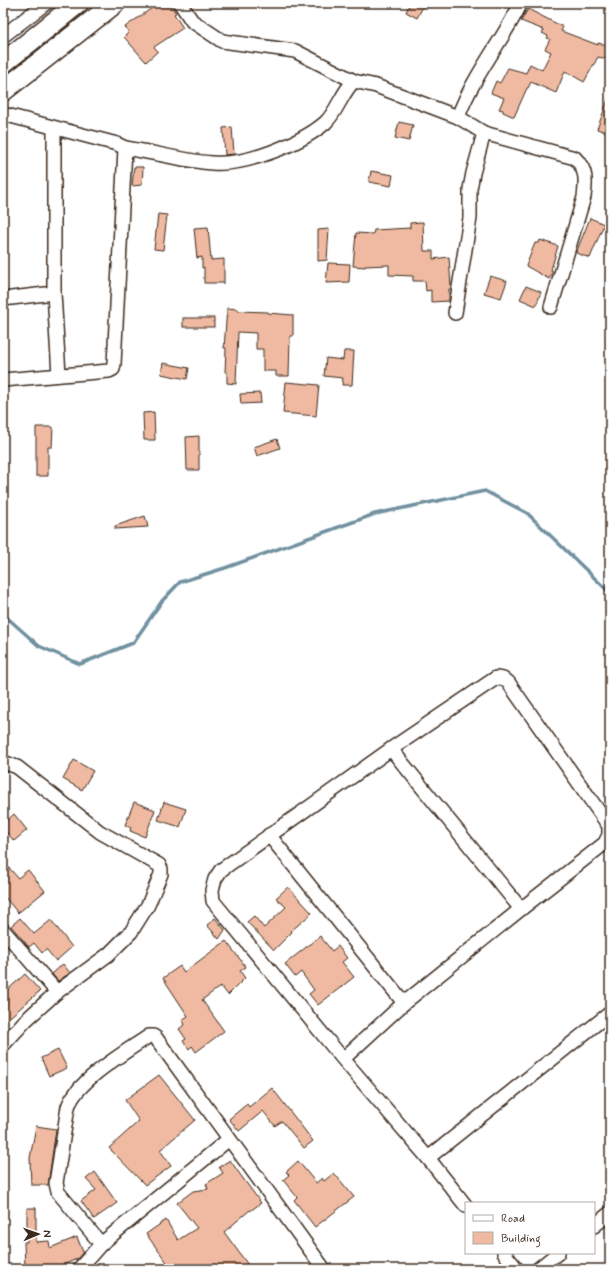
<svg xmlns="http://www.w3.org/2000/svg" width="613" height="1272" viewBox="0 0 613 1272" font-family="Mynerve,sans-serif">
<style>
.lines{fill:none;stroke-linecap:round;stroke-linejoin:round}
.stream{stroke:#7191a0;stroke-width:3.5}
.building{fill:#efbaa1;stroke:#3b2a1e}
.minor-casing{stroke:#3b2a1e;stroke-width:16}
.primary-casing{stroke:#3b2a1e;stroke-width:23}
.minor{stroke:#fff;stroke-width:13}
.primary{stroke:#fff;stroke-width:20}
</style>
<rect width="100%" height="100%" fill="#fff"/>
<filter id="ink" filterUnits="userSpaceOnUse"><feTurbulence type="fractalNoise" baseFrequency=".025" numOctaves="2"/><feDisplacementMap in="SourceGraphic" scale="8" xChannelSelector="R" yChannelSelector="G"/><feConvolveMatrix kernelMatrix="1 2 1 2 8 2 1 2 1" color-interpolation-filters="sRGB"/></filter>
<g filter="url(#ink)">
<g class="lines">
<path class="stream" d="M 3,614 L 39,646 L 80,664 L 133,643 L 162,601 L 180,582 L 225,568 L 375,514 L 485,491 L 527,513 L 610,593"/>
</g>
<g class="building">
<path d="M 159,3 L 169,3 L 176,13 L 174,14 L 183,28 L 154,47 L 158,51 L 146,62 L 124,37 L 129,32 L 125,27 Z"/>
<path d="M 410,3 L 425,3 L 417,18 L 406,12 Z"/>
<path d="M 528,9 L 563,27 L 561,31 L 598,45 L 598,43 L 610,46 L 610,48 L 607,59 L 598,57 L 584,82 L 565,71 L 556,93 L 531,82 L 528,88 L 527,88 L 514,117 L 503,112 L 503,110 L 499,109 L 504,98 L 491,93 L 496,81 L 500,83 L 508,68 L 526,73 L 530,64 L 542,70 L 551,52 L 545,49 L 550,39 L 547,38 L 548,36 L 542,33 L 544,30 L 521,21 Z"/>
<path d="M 609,97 L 610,97 L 610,127 L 608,133 L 597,129 Z"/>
<path d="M 399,122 L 413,125 L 409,141 L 395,138 Z"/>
<path d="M 232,127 L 234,154 L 225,155 L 223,128 Z"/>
<path d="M 134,167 L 143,167 L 142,185 L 132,186 Z"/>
<path d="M 371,171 L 393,175 L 391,186 L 369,182 Z"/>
<path d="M 158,214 L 167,215 L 163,250 L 154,249 Z"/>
<path d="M 590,218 L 604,224 L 590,258 L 576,253 Z"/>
<path d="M 423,222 L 424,251 L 433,251 L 433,259 L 449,257 L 451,286 L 451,289 L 449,289 L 449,301 L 431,302 L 431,290 L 426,291 L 425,281 L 413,281 L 413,276 L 389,275 L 389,265 L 365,266 L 365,267 L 353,266 L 356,233 L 373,234 L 374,230 L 410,228 L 410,223 Z"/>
<path d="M 208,227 L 211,260 L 224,259 L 224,283 L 204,283 L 204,267 L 202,268 L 202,257 L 197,258 L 194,228 Z"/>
<path d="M 329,229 L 327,260 L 318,261 L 318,230 Z"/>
<path d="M 540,240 L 558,246 L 551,270 L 553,271 L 549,279 L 526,266 L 535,243 L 539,243 Z"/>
<path d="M 328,263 L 350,264 L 349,282 L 326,283 Z"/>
<path d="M 490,276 L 507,281 L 501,298 L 484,293 Z"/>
<path d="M 526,286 L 541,292 L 536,306 L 520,299 Z"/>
<path d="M 227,308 L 238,309 L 238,311 L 268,312 L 268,313 L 293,315 L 293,336 L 290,336 L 289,376 L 276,376 L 276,371 L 263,371 L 263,349 L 256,349 L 256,333 L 238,332 L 236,384 L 227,383 L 227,372 L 225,372 L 226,348 L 224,348 Z"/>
<rect x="183" y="318" width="31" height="9"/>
<path d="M 344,351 L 354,351 L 352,385 L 342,385 L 343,378 L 324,376 L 326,358 L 343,360 Z"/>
<path d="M 163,363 L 189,368 L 187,379 L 161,374 Z"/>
<path d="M 286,382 L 319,385 L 316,416 L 283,413 Z"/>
<path d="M 260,393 L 261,403 L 241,404 L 240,394 Z"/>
<path d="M 154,412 L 155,440 L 144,440 L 143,413 Z"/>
<path d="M 36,427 L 53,427 L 52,447 L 48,447 L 48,476 L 36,476 Z"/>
<path d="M 199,436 L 199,470 L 187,470 L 186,437 Z"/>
<path d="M 277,439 L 280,448 L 257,456 L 254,447 Z"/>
<path d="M 145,516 L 148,527 L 115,529 L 115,526 Z"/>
<path d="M 74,760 L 93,771 L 82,790 L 63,779 Z"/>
<path d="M 134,802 L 155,810 L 145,837 L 130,831 L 131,828 L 125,825 Z"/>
<path d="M 164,802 L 186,809 L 180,827 L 158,820 Z"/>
<path d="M 14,814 L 27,830 L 14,841 L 3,828 L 3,824 Z"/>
<path d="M 3,861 L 18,878 L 28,870 L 45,891 L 18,913 L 3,895 Z"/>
<path d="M 288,887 L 312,913 L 291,931 L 292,932 L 274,950 L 247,922 L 254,916 L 264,928 L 286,907 L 276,898 Z"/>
<path d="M 20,918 L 34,934 L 51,920 L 72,947 L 56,961 L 46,949 L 42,953 L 34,943 L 29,947 L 11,926 Z"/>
<path d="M 215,918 L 225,930 L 219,939 L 207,925 Z"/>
<path d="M 320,936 L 332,951 L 338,946 L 347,958 L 342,962 L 354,977 L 318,1005 L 309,994 L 314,990 L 301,972 L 295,977 L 285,964 Z"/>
<path d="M 226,941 L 246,967 L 240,971 L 245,978 L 228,995 L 221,986 L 202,1000 L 224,1031 L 196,1052 L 192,1046 L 189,1049 L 183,1041 L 186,1039 L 179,1029 L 185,1024 L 182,1020 L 188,1016 L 163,978 L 180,966 L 184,972 Z"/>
<path d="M 63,964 L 70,973 L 58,981 L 52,974 Z"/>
<path d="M 25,974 L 40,991 L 3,1023 L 3,994 Z"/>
<path d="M 58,1050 L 67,1068 L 49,1076 L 41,1058 Z"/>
<path d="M 159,1075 L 195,1120 L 160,1150 L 171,1166 L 145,1185 L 109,1148 L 139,1121 L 125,1100 Z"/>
<path d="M 272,1088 L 313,1141 L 304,1148 L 282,1121 L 275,1126 L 263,1111 L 239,1131 L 229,1119 L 247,1104 L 249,1107 Z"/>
<path d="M 36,1126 L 56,1129 L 48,1185 L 31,1185 L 30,1158 Z"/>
<path d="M 230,1160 L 239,1173 L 261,1203 L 250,1211 L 250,1210 L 224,1232 L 251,1269 L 212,1269 L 209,1265 L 204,1269 L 172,1269 L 146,1234 L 166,1220 L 178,1240 L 197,1228 L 177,1203 L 193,1191 L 208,1189 L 206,1184 L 223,1173 L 219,1167 Z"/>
<path d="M 298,1161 L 316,1183 L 322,1178 L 324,1181 L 334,1173 L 354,1197 L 315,1227 L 294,1200 L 297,1197 L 283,1180 L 289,1175 L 286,1172 Z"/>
<path d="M 95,1172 L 117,1203 L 94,1219 L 81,1201 L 96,1190 L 86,1179 Z"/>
<path d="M 27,1208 L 36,1208 L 36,1242 L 49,1241 L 50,1248 L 77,1237 L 83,1252 L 77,1259 L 58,1267 L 58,1269 L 25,1269 L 24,1242 L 27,1242 Z"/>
</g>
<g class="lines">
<defs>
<g id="minor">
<path d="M 180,3 L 192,21 L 222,41 L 295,51 L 354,81 L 376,86 L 408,98 L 458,117 L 484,133 L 575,158 C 587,170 586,181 584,197 L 551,307"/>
<path d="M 3,36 L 46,3"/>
<path d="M 3,114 L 117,144 L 125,148 L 114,364 L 113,369 L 109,371 L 3,380"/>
<path d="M 458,117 C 473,76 502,42 521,3"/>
<path d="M 54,128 L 54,293 L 59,375"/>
<path d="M 125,148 C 153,152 183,161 212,163 C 245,166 300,144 325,123 C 337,112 342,92 354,81"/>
<path d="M 3,299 L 54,293"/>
<path d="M 455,313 L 470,218 L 470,189 L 473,173 L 484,133"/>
<path d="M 391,749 L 521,909"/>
<path d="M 3,762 L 17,767 L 100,832 L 159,865 L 161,869 L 161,874 L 148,905 L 131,932 L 109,954 L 57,992 L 26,1020 L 3,1045"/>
<path d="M 269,835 L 404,1003"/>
<path d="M 3,930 L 57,992"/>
<path d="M 343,1059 L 404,1003 L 521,909 L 605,843 L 609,835 L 609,826 L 508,682 L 503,679 L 496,678 L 391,749 L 221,870 L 215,879 L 212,890 L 213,901 L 343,1059 L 428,1158 L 466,1206"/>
<path d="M 428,1158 L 610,1013"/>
<path d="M 594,1226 L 610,1213"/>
<path d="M 101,1244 L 58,1192 L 56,1183 L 68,1107 C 77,1080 126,1052 149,1036 L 153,1036 L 156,1038 L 324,1269"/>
<path d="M 504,1253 L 517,1269"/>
<path d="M 79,1269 L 101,1244 L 229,1139"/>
<path d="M 538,1269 L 558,1253"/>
</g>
<g id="primary">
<path d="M 3,63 L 78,3"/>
<path d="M 3,91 L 115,3"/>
</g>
</defs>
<use href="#minor" class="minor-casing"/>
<use href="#primary" class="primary-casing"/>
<use href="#minor" class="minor"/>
<use href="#primary" class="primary"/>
</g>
</g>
<rect width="613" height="1272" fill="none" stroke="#fff" stroke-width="16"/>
<rect x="8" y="8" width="597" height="1256" fill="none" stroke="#3b2a1e" stroke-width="1.5" filter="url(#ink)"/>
<rect x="465" y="1202" width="130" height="52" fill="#ffffff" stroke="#b1aaa5"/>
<rect x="473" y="1215" width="20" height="6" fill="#ffffff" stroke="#b1aaa5"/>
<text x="501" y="1222" font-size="12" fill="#3b2a1e">Road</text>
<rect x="473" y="1232" width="20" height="12" fill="#efbaa1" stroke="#b1aaa5"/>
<text x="501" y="1242" font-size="12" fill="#3b2a1e">Building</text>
<g transform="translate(38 1234) rotate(88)" stroke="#ffffff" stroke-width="3" paint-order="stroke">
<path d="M0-3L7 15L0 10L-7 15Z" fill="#3b2a1e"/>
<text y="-6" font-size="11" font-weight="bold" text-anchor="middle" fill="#3b2a1e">N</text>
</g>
</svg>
